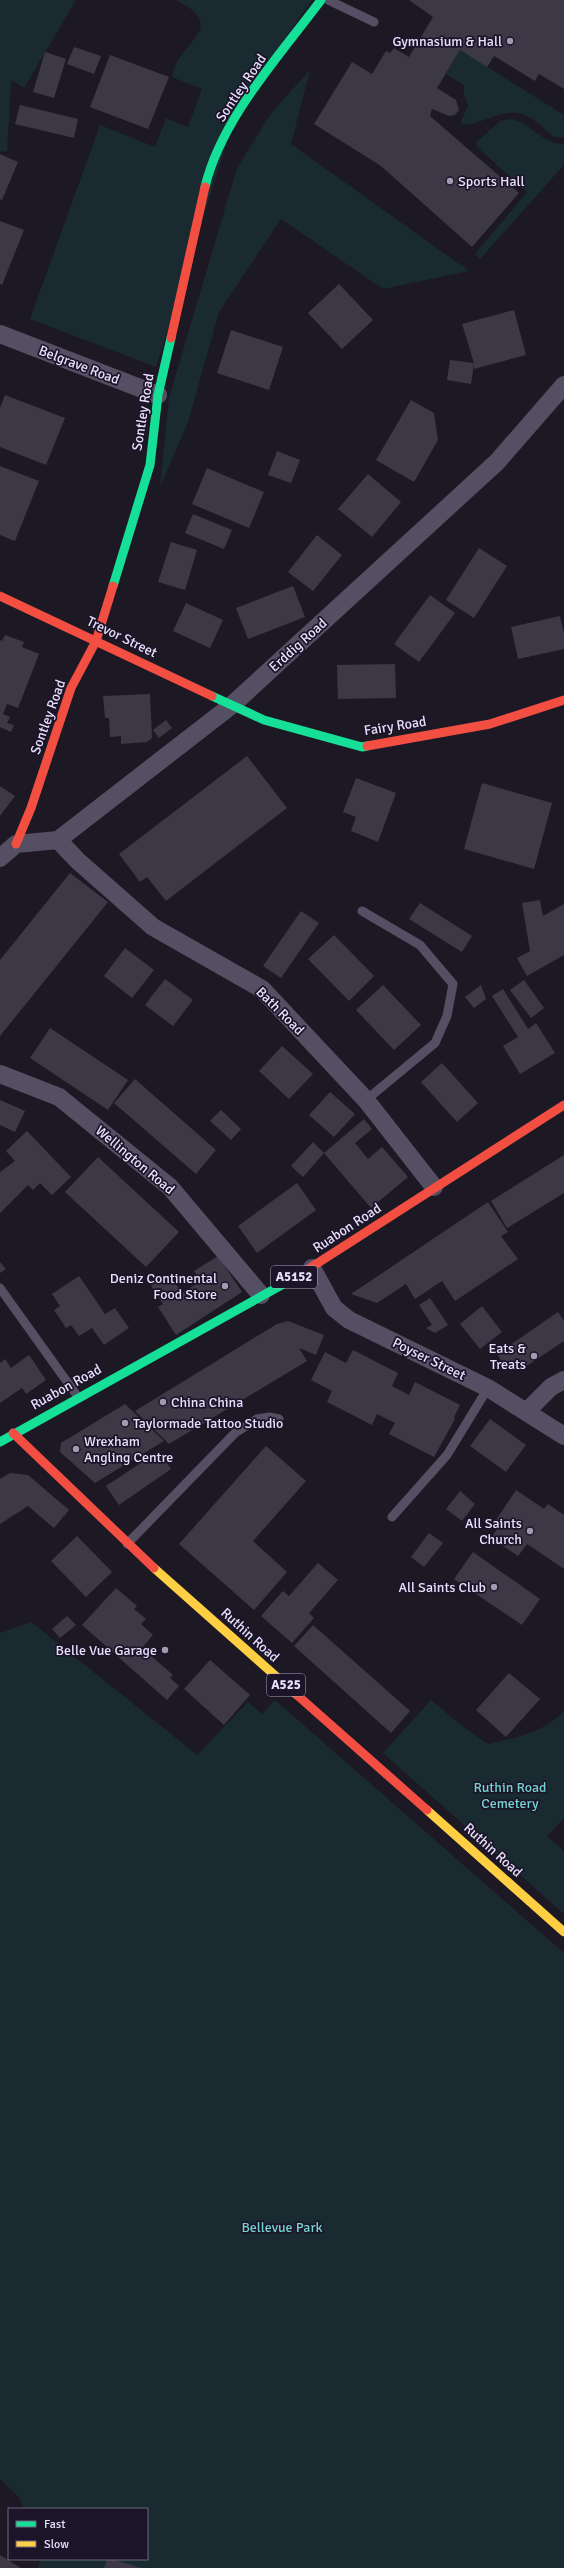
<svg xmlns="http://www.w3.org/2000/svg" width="564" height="2568" viewBox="0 0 564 2568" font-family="Signika,sans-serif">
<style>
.green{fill:#192b30}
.building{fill:#3c3845}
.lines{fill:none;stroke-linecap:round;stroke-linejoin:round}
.lane{stroke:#544f63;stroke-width:9}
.street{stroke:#544f63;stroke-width:18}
.fast{stroke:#16e098;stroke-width:9}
.slow{stroke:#ffcf43;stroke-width:9}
.jam{stroke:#f24e42;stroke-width:9}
.poi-dot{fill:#a19ab0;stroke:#1c1429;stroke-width:1.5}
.labels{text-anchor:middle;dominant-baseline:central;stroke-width:3.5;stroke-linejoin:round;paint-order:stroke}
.shield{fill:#1c1429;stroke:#aba3bc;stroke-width:1}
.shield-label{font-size:13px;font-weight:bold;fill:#e8e0fb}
.poi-label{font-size:14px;fill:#e8e0fb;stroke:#1c1429;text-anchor:end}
.street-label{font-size:14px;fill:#e8e0fb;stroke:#1c1429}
.park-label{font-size:14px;fill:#73d3cf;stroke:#1c1429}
</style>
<rect width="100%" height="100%" fill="#1d1924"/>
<g class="green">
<path d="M 0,0 L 76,0 L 24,88 L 11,80 L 7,152 L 0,151 Z"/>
<path d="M 176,0 L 312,0 L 239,104 L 156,367 L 30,319 L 100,125 L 155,147 L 166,118 L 188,127 L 202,89 L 172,77 C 176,43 232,28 176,0 Z"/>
<path d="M 460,50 L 564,115 L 564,137 L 554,137 C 545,130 538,121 527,116 C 505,105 484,125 461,125 L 461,121 L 468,106 L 464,95 L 464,85 L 446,74 Z"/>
<path d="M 310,70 L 291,144 L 469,271 L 383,289 L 281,219 L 219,312 L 188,422 L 160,487 L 169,398 L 237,168 L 272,112 Z"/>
<path d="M 511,119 C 531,123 544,145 564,144 L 564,165 L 480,259 L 475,254 L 527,192 L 478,148 L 476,143 L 500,121 Z"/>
<path d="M 31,1622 L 197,1755 L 248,1702 L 262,1714 L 275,1700 L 564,1953 L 564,2568 L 38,2568 L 41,2559 L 147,2559 L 147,2509 L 24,2509 L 19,2497 L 0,2479 L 0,1633 Z"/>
<path d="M 431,1700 L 462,1726 L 488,1744 C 516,1738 545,1732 564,1711 L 564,1818 L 547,1836 L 564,1851 L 564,1914 L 383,1753 Z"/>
</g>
<g class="building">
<path d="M 409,0 L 564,0 L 564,89 L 539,74 L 535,81 L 494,56 L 487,67 L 460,50 L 437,88 L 456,100 L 459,110 L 455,115 L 449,116 L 432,109 L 430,116 L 519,193 L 472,247 L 381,166 L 314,124 L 352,62 L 372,74 L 386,51 L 390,53 L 394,48 L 409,57 L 433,17 Z"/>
<path d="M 74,47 L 101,56 L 94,74 L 67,64 Z"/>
<path d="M 45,52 L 66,59 L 54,98 L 33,92 Z"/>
<path d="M 110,55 L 169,77 L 148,129 L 90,107 Z"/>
<path d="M 20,105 L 78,119 L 74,138 L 15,124 Z"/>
<path d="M 0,154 L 18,162 L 2,200 L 0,199 Z"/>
<path d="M 0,221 L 24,230 L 2,285 L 0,284 Z"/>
<path d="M 339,284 L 373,320 L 342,349 L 308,313 Z"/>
<path d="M 514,310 L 526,355 L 474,369 L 474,363 L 471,384 L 447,380 L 450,360 L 474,363 L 462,324 Z"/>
<path d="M 231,330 L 283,347 L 269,390 L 217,373 Z"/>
<path d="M 5,395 L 65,418 L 46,465 L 0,447 L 0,408 Z"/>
<path d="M 411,400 L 434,413 L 438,440 L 414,482 L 376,460 Z"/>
<path d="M 277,451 L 300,460 L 291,483 L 268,475 Z"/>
<path d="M 0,466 L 39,481 L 15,541 L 0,535 Z"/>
<path d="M 207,468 L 264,492 L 249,528 L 192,504 Z"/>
<path d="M 368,474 L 401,502 L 372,537 L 338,509 Z"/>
<path d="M 193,514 L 232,530 L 224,549 L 185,533 Z"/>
<path d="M 317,535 L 342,555 L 313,591 L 288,572 Z"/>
<path d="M 171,542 L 197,550 L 185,590 L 158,582 Z"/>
<path d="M 479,548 L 507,566 L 474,618 L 446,600 Z"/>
<path d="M 293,586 L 305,617 L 248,639 L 236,608 Z"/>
<path d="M 430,595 L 455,613 L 419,662 L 394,644 Z"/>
<path d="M 186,603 L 223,620 L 210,648 L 173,631 Z"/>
<path d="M 560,616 L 564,634 L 564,649 L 518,659 L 511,627 Z"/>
<path d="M 5,635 L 24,642 L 22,647 L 39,654 L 18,708 L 7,704 L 3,714 L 10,717 L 7,723 L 14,725 L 11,732 L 0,727 L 0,640 L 2,641 Z"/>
<path d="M 395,664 L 396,698 L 338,699 L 337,665 Z"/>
<path d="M 150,694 L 152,738 L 147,742 L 121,744 L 121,736 L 110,737 L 109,718 L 105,718 L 103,696 Z"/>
<path d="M 166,720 L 172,728 L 159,738 L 153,730 Z"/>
<path d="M 247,756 L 287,808 L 166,901 L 147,877 L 140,882 L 119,854 Z"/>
<path d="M 356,778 L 396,793 L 378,842 L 351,831 L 356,817 L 343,812 Z"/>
<path d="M 482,783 L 552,803 L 534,869 L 464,849 Z"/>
<path d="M 0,786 L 15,796 L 0,816 Z"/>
<path d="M 70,873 L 108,902 L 0,1036 L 0,960 Z"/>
<path d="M 540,900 L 543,916 L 564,904 L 564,955 L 527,976 L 517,958 L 530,951 L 522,903 Z"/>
<path d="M 420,903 L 472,936 L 462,952 L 409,919 Z"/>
<path d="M 301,911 L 319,923 L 281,978 L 263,966 Z"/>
<path d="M 334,935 L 374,976 L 349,1001 L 308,959 Z"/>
<path d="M 125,948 L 154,970 L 132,998 L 104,976 Z"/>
<path d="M 165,979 L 193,1000 L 173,1026 L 145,1005 Z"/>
<path d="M 524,980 L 544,1008 L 531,1018 L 510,990 Z"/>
<path d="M 383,985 L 421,1025 L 394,1050 L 356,1010 Z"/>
<path d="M 481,985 L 486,999 L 474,1008 L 465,997 Z"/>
<path d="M 503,989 L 528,1029 L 536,1023 L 555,1053 L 520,1074 L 503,1046 L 518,1037 L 492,996 Z"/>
<path d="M 50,1028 L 128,1080 L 108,1110 L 30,1058 Z"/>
<path d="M 282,1046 L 313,1074 L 289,1099 L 259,1071 Z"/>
<path d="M 442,1063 L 478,1103 L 457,1122 L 421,1082 Z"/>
<path d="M 135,1079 L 216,1150 L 196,1174 L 114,1103 Z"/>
<path d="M 330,1092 L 355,1114 L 334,1137 L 309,1115 Z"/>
<path d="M 0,1100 L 25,1111 L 15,1132 L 0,1125 Z"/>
<path d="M 221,1110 L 241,1129 L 231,1140 L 210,1121 Z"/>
<path d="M 364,1119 L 372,1129 L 355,1143 L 368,1159 L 382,1147 L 408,1177 L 371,1208 L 324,1153 Z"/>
<path d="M 27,1131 L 71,1177 L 52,1195 L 40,1183 L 33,1190 L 28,1185 L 0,1213 L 0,1172 L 15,1161 L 6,1151 Z"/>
<path d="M 313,1142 L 324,1153 L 303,1177 L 291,1166 Z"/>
<path d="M 564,1155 L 564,1193 L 507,1228 L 491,1201 Z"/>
<path d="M 98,1157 L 179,1232 L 146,1267 L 65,1192 Z"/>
<path d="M 297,1183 L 316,1210 L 257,1253 L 238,1226 Z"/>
<path d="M 488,1202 L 508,1232 L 501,1236 L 518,1259 L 455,1301 L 442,1281 L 415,1299 L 406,1284 L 377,1303 L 351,1294 Z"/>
<path d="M 218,1256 L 242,1292 L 176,1335 L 158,1307 L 163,1304 L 151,1286 L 169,1274 L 182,1293 L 201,1281 L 194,1271 Z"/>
<path d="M 0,1262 L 6,1269 L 0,1273 Z"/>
<path d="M 79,1276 L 105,1314 L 115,1308 L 129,1328 L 104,1345 L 92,1328 L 79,1336 L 71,1325 L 66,1328 L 54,1310 L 60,1306 L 52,1294 Z"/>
<path d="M 430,1298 L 448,1325 L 435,1333 L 426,1328 L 432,1325 L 419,1305 Z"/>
<path d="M 482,1306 L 502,1332 L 480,1349 L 460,1324 Z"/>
<path d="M 558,1312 L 564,1321 L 564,1341 L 522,1369 L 514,1370 L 505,1366 L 497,1354 Z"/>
<path d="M 288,1321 L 324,1335 L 316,1355 L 299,1348 L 307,1361 L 169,1444 L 135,1411 L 277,1324 Z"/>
<path d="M 353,1350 L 398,1373 L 392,1386 L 409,1395 L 415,1382 L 460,1405 L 454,1417 L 455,1419 L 434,1457 L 389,1434 L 395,1423 L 377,1414 L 372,1425 L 327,1402 L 332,1391 L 311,1380 L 325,1352 L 346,1363 Z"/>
<path d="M 29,1355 L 46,1380 L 26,1394 L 22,1388 L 0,1403 L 0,1363 L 5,1359 L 11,1368 Z"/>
<path d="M 125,1404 L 164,1441 L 95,1483 L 60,1452 L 61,1443 Z"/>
<path d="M 490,1419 L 526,1445 L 506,1472 L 470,1446 Z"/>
<path d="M 266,1446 L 306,1481 L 253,1541 L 287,1572 L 254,1610 L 179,1544 Z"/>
<path d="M 159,1451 L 171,1469 L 119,1505 L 106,1486 Z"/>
<path d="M 10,1473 L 28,1475 L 69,1510 L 54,1528 L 28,1506 L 0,1524 L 0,1479 Z"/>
<path d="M 516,1490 L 544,1509 L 548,1504 L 564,1515 L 564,1569 L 527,1544 L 518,1556 L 491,1538 L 501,1523 L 496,1520 Z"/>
<path d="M 460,1491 L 475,1504 L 462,1521 L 446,1509 Z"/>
<path d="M 429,1533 L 443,1543 L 424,1567 L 411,1557 Z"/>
<path d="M 77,1536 L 112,1572 L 86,1597 L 51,1561 Z"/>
<path d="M 473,1552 L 540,1599 L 522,1625 L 454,1579 Z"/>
<path d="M 318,1563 L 338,1580 L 309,1613 L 314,1618 L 292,1643 L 261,1616 L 283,1591 L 289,1596 Z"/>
<path d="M 116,1588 L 137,1606 L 134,1609 L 146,1619 L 141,1624 L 153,1635 L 142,1648 L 173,1675 L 170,1678 L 179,1686 L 167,1700 L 82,1625 Z"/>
<path d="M 67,1616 L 76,1625 L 60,1638 L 52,1629 Z"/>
<path d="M 313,1625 L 410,1711 L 391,1733 L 294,1646 Z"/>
<path d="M 210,1660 L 250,1695 L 224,1725 L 184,1689 Z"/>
<path d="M 509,1673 L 540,1699 L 506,1737 L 476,1710 Z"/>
<path d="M 0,2555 L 21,2568 L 0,2568 Z"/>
<path d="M 107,2559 L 112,2559 L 141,2568 L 104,2568 Z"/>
</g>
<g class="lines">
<g class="lane">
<path d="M 328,0 L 374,22"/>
<path d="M 362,911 L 420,945 L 453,984 L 447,1016 L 435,1043 L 366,1100"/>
<path d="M 0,1288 L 78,1397"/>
<path d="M 392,1517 L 447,1455 L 488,1388"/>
<path d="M 127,1544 L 235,1433 L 257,1419 L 269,1417 L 279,1419"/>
</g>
<g class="street">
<path d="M 0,334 L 158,395"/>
<path d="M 58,840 L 78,861 L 153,927 L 262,989 L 366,1100 L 434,1187"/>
<path d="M 0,858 L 16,844 L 58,840 L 232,705 L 497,462 L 564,385"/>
<path d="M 0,1074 L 59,1097 L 170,1187 L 261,1295"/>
<path d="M 312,1268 L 334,1308 L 349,1320 L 488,1388 L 564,1436"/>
<path d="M 527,1411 L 551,1387 L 564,1380"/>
</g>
<g class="fast">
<path d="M 205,187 C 221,119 280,55 321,0"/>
<path d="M 113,586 L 150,465 L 158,395 L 171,338"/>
<path d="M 212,696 L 264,720 L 362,747 L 367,746"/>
<path d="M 0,1442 L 296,1277"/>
</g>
<g class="slow">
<path d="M 154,1568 L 297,1695"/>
<path d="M 427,1810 L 564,1932"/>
</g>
<g class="jam">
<path d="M 171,338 L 205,187"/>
<path d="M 0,596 L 212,696"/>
<path d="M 367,746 L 490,724 L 564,700"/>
<path d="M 16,844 L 31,808 L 71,688 L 96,641 L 113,586"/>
<path d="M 296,1277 L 564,1105"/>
<path d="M 13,1433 L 154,1568"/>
<path d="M 297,1695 L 427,1810"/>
</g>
</g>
<g class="poi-dot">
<circle cx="510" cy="41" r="4"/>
<circle cx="450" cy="181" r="4"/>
<circle cx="225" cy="1286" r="4"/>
<circle cx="534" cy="1356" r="4"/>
<circle cx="163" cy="1402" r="4"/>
<circle cx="125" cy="1423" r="4"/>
<circle cx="76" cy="1449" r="4"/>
<circle cx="530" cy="1531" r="4"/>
<circle cx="494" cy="1587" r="4"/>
<circle cx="165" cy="1650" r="4"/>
</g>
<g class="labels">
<g class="shield">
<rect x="271" y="1266" width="46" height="22" rx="3"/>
<rect x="267" y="1674" width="38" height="22" rx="3"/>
</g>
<g class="shield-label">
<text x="294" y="1277">A5152</text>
<text x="286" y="1685">A525</text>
</g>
<g class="poi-label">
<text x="502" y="41">Gymnasium &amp; Hall</text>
<text x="458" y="181" text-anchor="start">Sports Hall</text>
<text x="217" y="1278">Deniz Continental<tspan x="217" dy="16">Food Store</tspan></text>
<text x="526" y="1348">Eats &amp;<tspan x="526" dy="16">Treats</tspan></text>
<text x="171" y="1402" text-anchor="start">China China</text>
<text x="133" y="1423" text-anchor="start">Taylormade Tattoo Studio</text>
<text x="84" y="1441" text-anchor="start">Wrexham<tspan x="84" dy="16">Angling Centre</tspan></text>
<text x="522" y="1523">All Saints<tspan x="522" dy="16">Church</tspan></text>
<text x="486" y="1587">All Saints Club</text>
<text x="157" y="1650">Belle Vue Garage</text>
</g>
<g class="street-label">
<text transform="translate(241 88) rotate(-56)">Sontley Road</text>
<text transform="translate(79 365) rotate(21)">Belgrave Road</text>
<text transform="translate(143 412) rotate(-81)">Sontley Road</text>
<text transform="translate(122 637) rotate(26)">Trevor Street</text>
<text transform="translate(298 645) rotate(-42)">Erddig Road</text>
<text transform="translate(48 717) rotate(-70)">Sontley Road</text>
<text transform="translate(395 726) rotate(-9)">Fairy Road</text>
<text transform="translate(280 1011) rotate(45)">Bath Road</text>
<text transform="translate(135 1160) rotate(40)">Wellington Road</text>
<text transform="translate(347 1228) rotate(-33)">Ruabon Road</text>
<text transform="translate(429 1359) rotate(26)">Poyser Street</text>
<text transform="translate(66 1387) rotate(-29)">Ruabon Road</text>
<text transform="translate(250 1635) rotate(42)">Ruthin Road</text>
<text transform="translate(493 1850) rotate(42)">Ruthin Road</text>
</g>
<g class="park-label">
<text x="510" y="1787">Ruthin Road<tspan x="510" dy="16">Cemetery</tspan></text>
<text x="282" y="2227">Bellevue Park</text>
</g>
</g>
<rect x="8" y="2508" width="140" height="52" fill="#1c1429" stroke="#6e667d"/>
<rect x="16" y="2521" width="20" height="6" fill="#16e098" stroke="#6e667d"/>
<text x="44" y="2528" font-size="12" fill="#e8e0fb">Fast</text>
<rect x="16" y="2541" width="20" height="6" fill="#ffcf43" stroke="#6e667d"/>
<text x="44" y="2548" font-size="12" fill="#e8e0fb">Slow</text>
</svg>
